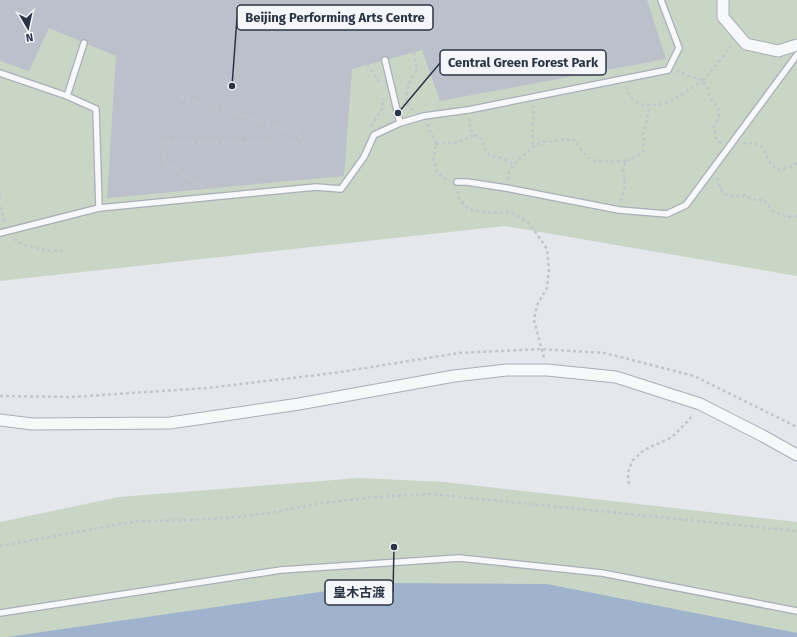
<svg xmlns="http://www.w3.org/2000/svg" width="797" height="637" viewBox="0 0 797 637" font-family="'Fira Sans','Noto Sans SC',sans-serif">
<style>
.green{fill:#c9d6c5}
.water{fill:#9fb4cc}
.building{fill:#bbc0ca}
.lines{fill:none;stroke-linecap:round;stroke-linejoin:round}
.service-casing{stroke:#a9aeb7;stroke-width:8}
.minor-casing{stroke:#a9aeb7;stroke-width:13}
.path{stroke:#c2c5cb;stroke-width:2.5;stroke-dasharray:3 3;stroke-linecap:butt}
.service{stroke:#f7f8fa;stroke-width:5.5}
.minor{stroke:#f7f8fa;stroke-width:11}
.leader{fill:none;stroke:#2b3445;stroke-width:1.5}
.callout-dot{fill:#2b3445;stroke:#f4f6f9;stroke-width:1.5}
.callout{fill:#f4f6f9;stroke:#2b3445;stroke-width:1.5}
.callout-label{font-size:13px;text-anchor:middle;font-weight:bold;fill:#2b3445}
</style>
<rect width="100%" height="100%" fill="#e4e7ec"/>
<g class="green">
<path d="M 0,0 L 797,0 L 797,276 L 505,226 L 18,279 L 0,281 Z"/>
<path d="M 359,478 L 444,482 L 797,522 L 797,637 L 0,637 L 0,522 L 119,497 Z"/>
</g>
<path class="water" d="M 382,583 L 547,584 L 797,633 L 797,637 L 7,637 Z"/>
<path class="building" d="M 0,0 L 647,0 L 666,59 L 440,101 L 422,50 L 352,69 L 344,176 L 107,198 L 116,56 L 49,28 L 29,71 L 0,61 Z"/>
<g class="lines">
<defs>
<g id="service">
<path d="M 385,60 L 400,123"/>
<path d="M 0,73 L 67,96 L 96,109 L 99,208 L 316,187 L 341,189 L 364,157 L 374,135 L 400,123 L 424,116 L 468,110 L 668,70 L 679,48 L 661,0"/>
<path d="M 67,96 L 84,43"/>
<path d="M 457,182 L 467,182 L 506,188 L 619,210 L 667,214 L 686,205 L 797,55"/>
<path d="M 0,233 L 99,208"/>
<path d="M 0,613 L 281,570 L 459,558 L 602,573 L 797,611"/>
</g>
<g id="minor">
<path d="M 723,0 L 723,17 L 746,44 L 778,51 L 797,45"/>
<path d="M 0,420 L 32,424 L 170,423 L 299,404 L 454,376 L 507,370 L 547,370 L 616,377 L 700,404 L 763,436 L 797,455"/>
</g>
</defs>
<use href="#service" class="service-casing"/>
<use href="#minor" class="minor-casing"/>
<g class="path">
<path d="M 367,65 L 378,79 L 379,82"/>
<path d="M 676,71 L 701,80"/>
<path d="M 626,87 C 628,90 629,96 631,98 C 635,102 641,104 646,105 C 667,108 685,92 702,81"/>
<path d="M 181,97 L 298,133 L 305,144 L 162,142 L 165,163 L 204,188"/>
<path d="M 533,105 C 535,116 530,138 534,146"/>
<path d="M 413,110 L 410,109 L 406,98 L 409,83 L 417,69 L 414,52"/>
<path d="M 469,118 L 471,130 L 474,135 L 480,138 L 483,142 L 487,153 L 492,156 L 501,158 L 514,164"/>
<path d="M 427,124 L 436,144 L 433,161 L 438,173 L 447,180 L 449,181"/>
<path d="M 371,126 L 382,109 L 383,98"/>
<path d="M 721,143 L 717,141 L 715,135 L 714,127 L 719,116 L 718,108 L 710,97 L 707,86 L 702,81 L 712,70 L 732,45"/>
<path d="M 743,143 L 758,144 L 764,149 L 768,159 L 772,166 L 780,170 L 793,166 L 797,162"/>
<path d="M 436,144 C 440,143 445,143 449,143 C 459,143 466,139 474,135"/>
<path d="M 717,178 L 718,179 C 721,196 728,198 744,195 C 750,198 756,202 763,199 L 773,211 L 787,217 L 797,216"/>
<path d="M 508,180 L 509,173 L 514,164 L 534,146 L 543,142 L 555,141 L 565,139 L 575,140 C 578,145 582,151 586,156 C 593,164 616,161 626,161"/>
<path d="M 0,191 L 0,199"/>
<path d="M 458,191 L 458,197 L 468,209 L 486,213 L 511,212 L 530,224 L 547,249 L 549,269 L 547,288 L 537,305 L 534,320 L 544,358"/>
<path d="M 621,201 L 625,186 L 623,169 L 626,161 L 636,157 L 643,152 L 644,142 L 643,133 L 646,124 L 650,105"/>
<path d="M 0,207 L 5,222"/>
<path d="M 14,239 C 31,250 47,251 67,251"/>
<path d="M 0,396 L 72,397 L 207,388 L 334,373 L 459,353 L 541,349 L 605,353 L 694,376 L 797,427"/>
<path d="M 629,484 L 628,473 L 632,461 L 644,450 L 672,437 L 689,420 L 693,414"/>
<path d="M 0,546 L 138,521 L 195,520 L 238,517 L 275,512 L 322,503 L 351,500 L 374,497 L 431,494 L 797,531"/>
</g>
<use href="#service" class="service"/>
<use href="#minor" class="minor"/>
</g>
<path class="leader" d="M232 86L237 18M398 113L440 63M394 547L393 592"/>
<g class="callout-dot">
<circle cx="232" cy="86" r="4"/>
<circle cx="398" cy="113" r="4"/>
<circle cx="394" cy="547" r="4"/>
</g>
<g class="callout">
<rect x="237" y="5" width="196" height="25" rx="4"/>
<rect x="440" y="50" width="166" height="25" rx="4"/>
<rect x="325" y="580" width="68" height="25" rx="4"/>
</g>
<g class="callout-label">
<text x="335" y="22">Beijing Performing Arts Centre</text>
<text x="523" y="67">Central Green Forest Park</text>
<text x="359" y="597">皇木古渡</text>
</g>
<g transform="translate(28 28) rotate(171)" stroke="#f4f6f9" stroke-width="3" paint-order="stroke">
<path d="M0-3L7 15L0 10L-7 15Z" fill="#2b3445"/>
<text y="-6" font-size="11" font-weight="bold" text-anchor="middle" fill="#2b3445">N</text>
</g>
</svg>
